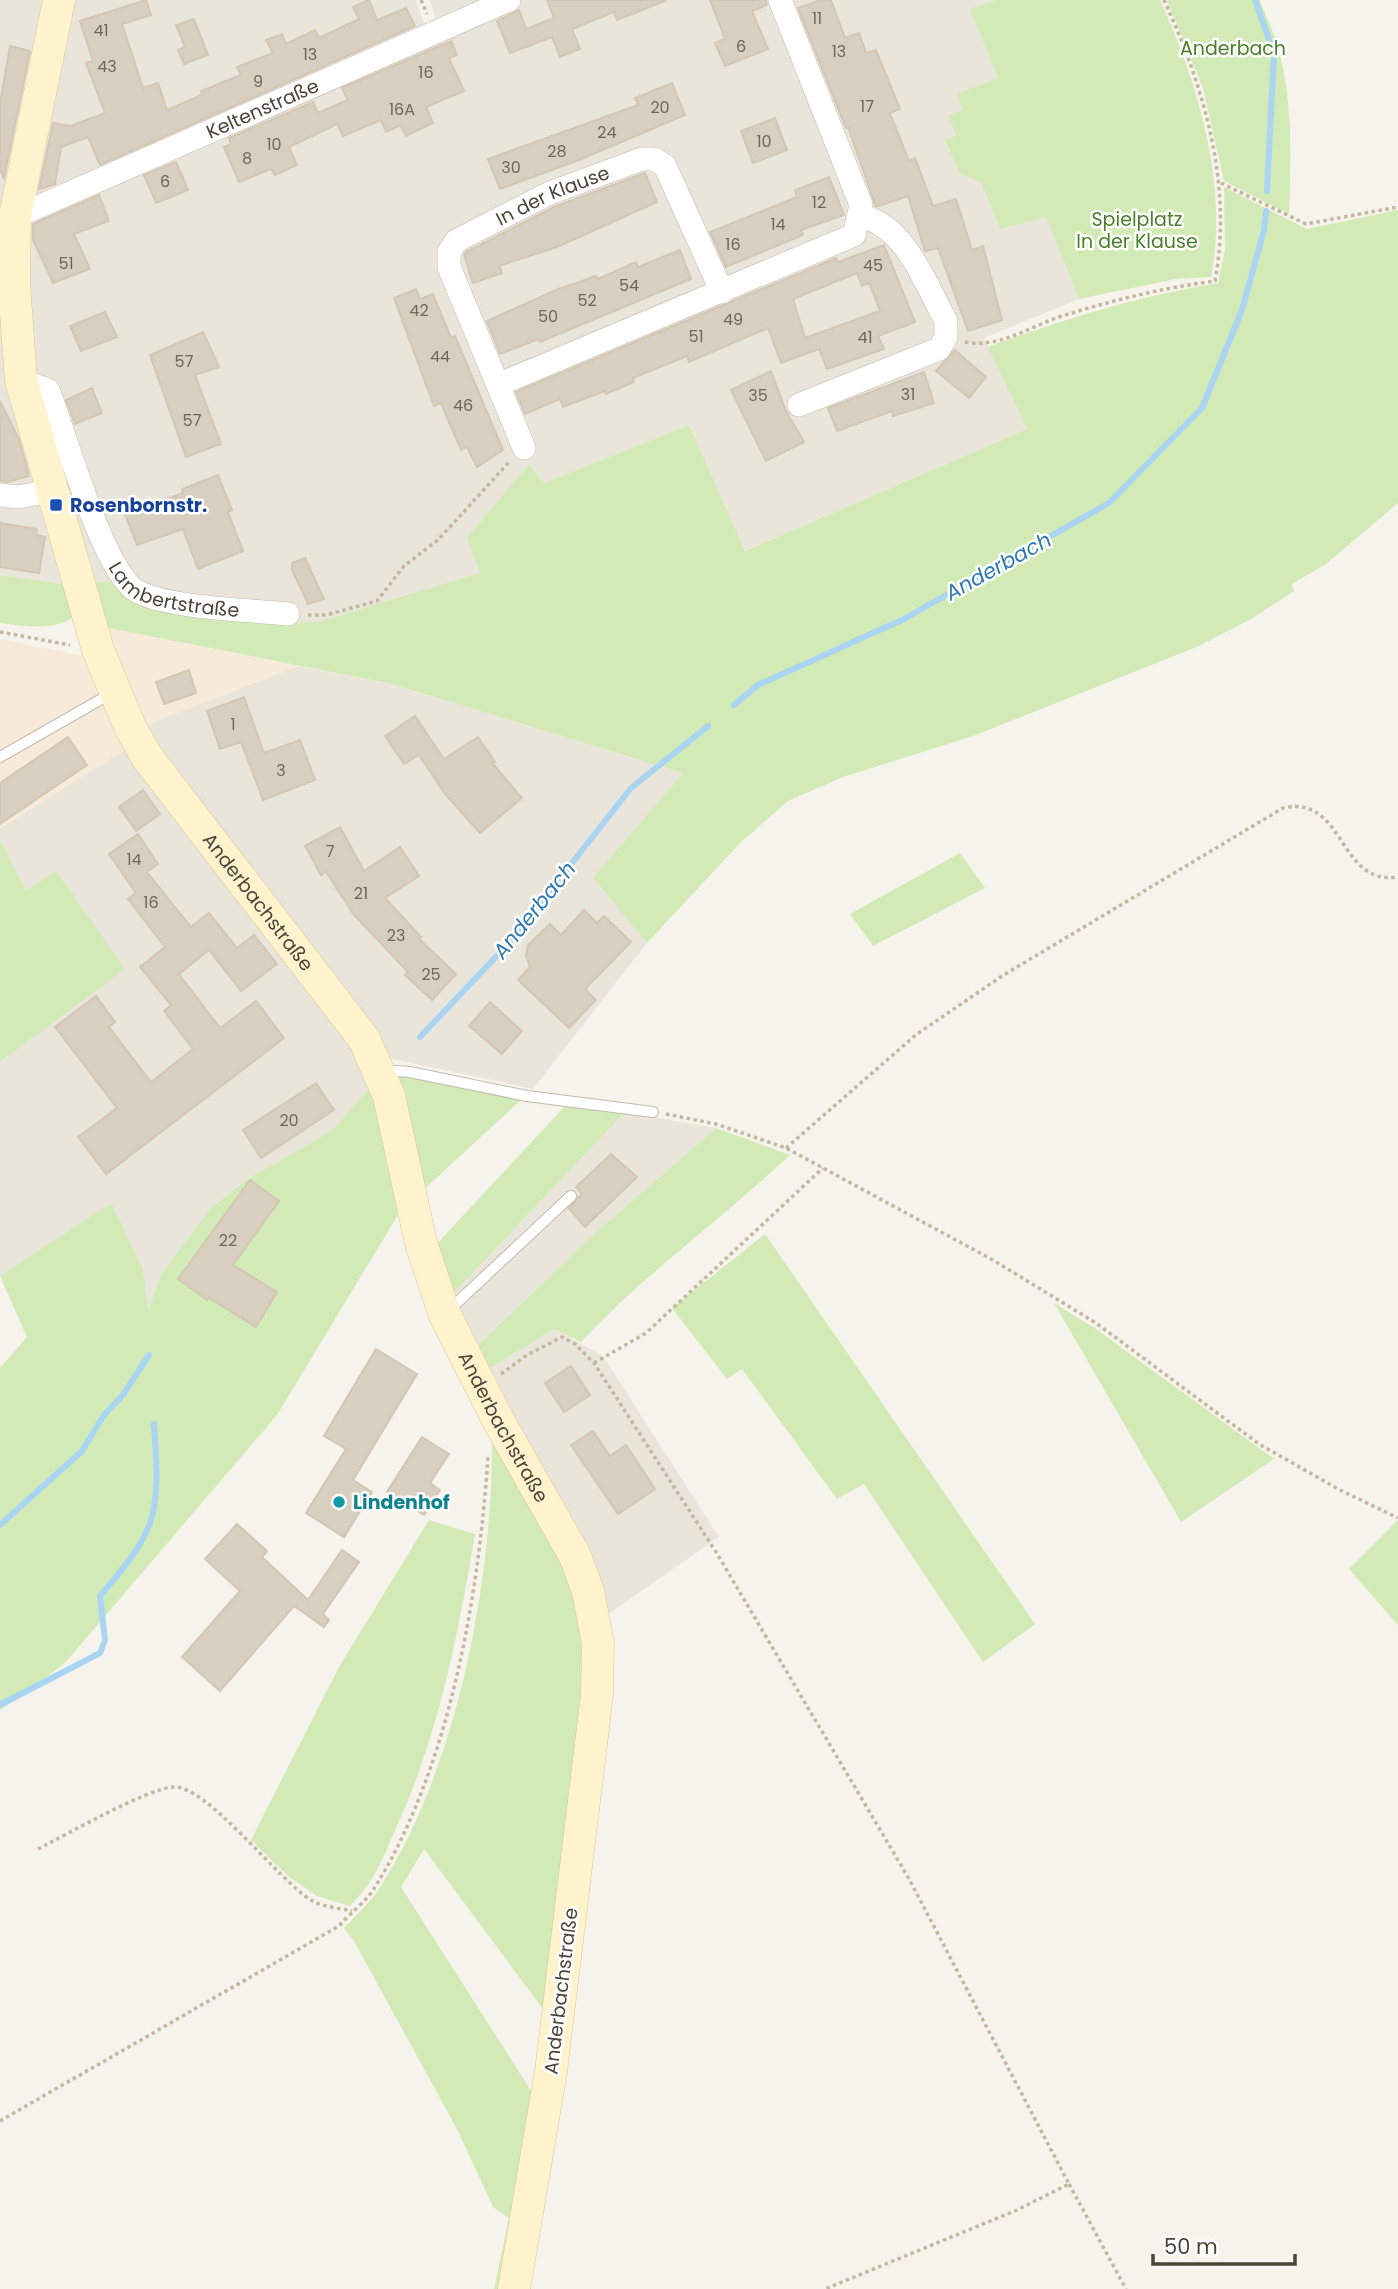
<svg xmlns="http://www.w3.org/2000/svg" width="1398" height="2289" viewBox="0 0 1398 2289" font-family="Poppins,sans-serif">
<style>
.residential{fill:#eae5da}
.commercial{fill:#f7ead8}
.green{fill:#d2eab5}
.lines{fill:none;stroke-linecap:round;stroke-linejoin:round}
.stream{stroke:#a9d4f2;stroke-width:6}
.building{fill:#d8cfc1;stroke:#d3c7b4;stroke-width:2;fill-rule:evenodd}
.service-casing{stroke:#c2bbae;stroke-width:12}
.minor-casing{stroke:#c2bbae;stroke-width:24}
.secondary-casing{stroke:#d6c79b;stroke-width:33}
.path{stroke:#c4b79f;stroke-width:3.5;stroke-dasharray:3.5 3.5;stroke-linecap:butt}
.service{stroke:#fff;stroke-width:10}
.minor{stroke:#fff;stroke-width:23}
.secondary{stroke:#fff3cd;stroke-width:32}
.transit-dot{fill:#1a4fb4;stroke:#fff;stroke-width:2.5}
.culture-dot{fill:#0f9aa8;stroke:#fff;stroke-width:2.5}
.labels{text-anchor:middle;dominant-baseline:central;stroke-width:5;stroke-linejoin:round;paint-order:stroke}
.number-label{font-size:16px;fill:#6e675b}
.park-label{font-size:19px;fill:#4a7f2a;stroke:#fff}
.street-label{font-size:19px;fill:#4b4439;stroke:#fff}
.transit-label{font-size:19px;font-weight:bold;fill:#164399;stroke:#fff;text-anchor:start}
.culture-label{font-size:19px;font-weight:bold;fill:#0d838f;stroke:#fff;text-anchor:start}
.water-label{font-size:21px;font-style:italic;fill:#2e7ab2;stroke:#fff}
</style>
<rect width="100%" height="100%" fill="#f6f3ec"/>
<g class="residential">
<path d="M 0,0 L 416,0 L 424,23 L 436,18 L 429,0 L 995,0 L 970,9 L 998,78 L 963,110 L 956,136 L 945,140 L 960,174 L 981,182 L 1000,229 L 1046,216 L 1079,299 L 984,338 L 1027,429 L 745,551 L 689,425 L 544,483 L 529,464 L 481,573 L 321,621 L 290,624 L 89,582 L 68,585 L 0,575 Z"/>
<path d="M 298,666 L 392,684 L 683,773 L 594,878 L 647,943 L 533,1089 L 392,1059 L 374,1069 L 377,1079 L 333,1130 L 248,1179 L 211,1208 L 161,1274 L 147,1313 L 111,1203 L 0,1276 L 0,1062 L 8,1057 L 57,872 L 26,892 L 0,840 L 0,828 L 128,748 L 143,726 Z"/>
<path d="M 625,1112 L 716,1128 L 593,1235 L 471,1352 L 448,1299 Z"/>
<path d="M 554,1329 L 603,1356 L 719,1537 L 604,1617 L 482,1373 Z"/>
</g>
<g class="commercial">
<path d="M 104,627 L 298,666 L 143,726 Z"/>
<path d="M 0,639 L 88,657 L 128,748 L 0,828 Z"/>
</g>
<g class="green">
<path d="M 995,0 L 1160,0 C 1198,84 1229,184 1211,277 L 1176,279 L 1079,299 L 1046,217 L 1000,229 L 981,182 L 960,174 L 945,140 L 956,136 L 949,115 L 963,110 L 957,94 L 998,78 L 970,9 Z"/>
<path d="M 1167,0 L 1260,0 C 1266,17 1275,34 1279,51 C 1293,103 1291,161 1289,214 L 1224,181 L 1203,88 Z"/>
<path d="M 1224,187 L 1307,229 L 1398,210 L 1398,503 L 1326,564 L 1292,584 L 1294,591 L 1251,619 L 1199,646 L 973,736 L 843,777 L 788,801 L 741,842 L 647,943 L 593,878 L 683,773 L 392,684 L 104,627 L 89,582 L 115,582 L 290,624 L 321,621 L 480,573 L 467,538 L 529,464 L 544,483 L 689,425 L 745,551 L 1027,429 L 988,347 C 1064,319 1139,296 1218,283 L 1225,250 Z"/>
<path d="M 0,575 L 69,585 L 75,614 C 62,632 20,626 0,623 Z"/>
<path d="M 0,840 L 26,891 L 56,871 L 125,969 L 0,1062 Z"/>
<path d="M 960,853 L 985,888 L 873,946 L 850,914 Z"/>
<path d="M 404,1075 L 523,1098 L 420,1193 L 395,1081 Z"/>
<path d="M 377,1079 L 401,1210 L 277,1415 L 64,1664 L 0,1710 L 0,1368 L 27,1337 L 0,1276 L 111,1203 L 143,1270 L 148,1311 L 161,1274 L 211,1208 L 248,1179 L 333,1130 Z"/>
<path d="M 567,1104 L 625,1112 L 448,1299 L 432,1249 Z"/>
<path d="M 716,1128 L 790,1155 C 722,1219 644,1274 581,1342 L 554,1329 L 482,1373 L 471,1352 L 593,1235 Z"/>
<path d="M 765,1234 L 1035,1624 L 983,1662 L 864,1484 L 837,1499 L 742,1369 L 727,1379 L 672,1308 Z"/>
<path d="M 1054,1303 L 1096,1329 L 1274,1459 L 1181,1522 Z"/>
<path d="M 496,1437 L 567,1559 L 592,1649 L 549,2017 L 424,1849 L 401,1887 L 537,2100 L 504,2289 L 494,2289 L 509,2218 L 493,2207 L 458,2131 L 354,1941 L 344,1928 C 355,1916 370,1903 379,1889 C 457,1768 492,1585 492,1443 Z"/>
<path d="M 429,1520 L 475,1534 C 458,1635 439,1734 396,1828 C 382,1860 375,1881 350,1906 L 317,1896 L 288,1876 L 251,1840 L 339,1667 Z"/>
<path d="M 1398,1520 L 1398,1625 L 1349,1569 Z"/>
</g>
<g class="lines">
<g class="stream">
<path d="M 1255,0 L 1274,53 L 1267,191"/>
<path d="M 734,705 L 758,685 L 904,619 L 1109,503 L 1202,408 L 1242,310 L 1264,230 L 1266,211"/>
<path d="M 420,1037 L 509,943 L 631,788 L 708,726"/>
<path d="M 0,1525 L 82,1451 L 104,1415 L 123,1395 L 149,1355"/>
<path d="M 0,1705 L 100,1653 L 105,1640 L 100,1596 C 118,1574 140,1551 150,1523 C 160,1496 156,1453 154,1424"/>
</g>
</g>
<g class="building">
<path d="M 146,0 L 151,15 L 122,24 L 143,88 L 158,83 L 167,110 L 202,95 L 201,91 L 241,75 L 237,67 L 273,53 L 266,40 L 282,34 L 286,44 L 315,30 L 319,38 L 359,19 L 353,7 L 369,0 L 377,20 L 406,8 L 415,26 L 100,165 L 88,137 L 61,147 L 55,184 L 39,189 L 53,123 L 70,126 L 105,113 L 86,63 L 93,61 L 80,21 Z"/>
<path d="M 547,0 L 664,0 L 665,1 L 617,20 L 614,12 L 572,29 L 580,49 L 560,57 L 552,37 L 510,53 L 497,21 L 519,10 L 526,29 L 554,18 Z"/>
<path d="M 710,0 L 766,0 L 767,5 L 752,11 L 768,49 L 725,66 L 715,43 L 725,39 Z"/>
<path d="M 821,0 L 831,0 L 845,38 L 859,33 L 866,53 L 876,50 L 900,109 L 890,113 L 909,161 L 915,158 L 933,206 L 956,199 L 972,250 L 983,246 L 1002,320 L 968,331 L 938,248 L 925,251 L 908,196 L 876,207 L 848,127 L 846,128 L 798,8 Z"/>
<path d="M 194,19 L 208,55 L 184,64 L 178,50 L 185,47 L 176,25 Z"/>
<path d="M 451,41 L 457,55 L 449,58 L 464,91 L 426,107 L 433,123 L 406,136 L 401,125 L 386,132 L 381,120 L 343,136 L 337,124 L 289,147 L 297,165 L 275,175 L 271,169 L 239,182 L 224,147 L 231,144 L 229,138 L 313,102 L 318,113 L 348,100 L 342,88 Z"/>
<path d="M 10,46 L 30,51 L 4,178 L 0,170 L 0,104 Z"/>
<path d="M 672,83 L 685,115 L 579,160 L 500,189 L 488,159 L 638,105 L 635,98 Z"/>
<path d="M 775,118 L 787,150 L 753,163 L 741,131 Z"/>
<path d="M 176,162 L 188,190 L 156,203 L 144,175 Z"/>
<path d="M 645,173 L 657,202 L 557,247 L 499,266 L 502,273 L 473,283 L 464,255 L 466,252 L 554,207 Z"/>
<path d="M 829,177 L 844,215 L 801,230 L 803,235 L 726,267 L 710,232 L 797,197 L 795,190 Z"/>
<path d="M 99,195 L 109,221 L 74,234 L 90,269 L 53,283 L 33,240 L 33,224 Z"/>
<path d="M 884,245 L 915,322 L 878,336 L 884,349 L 827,369 L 819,349 L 781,363 L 768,328 L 689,362 L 687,356 L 633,378 L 634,382 L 606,394 L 605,391 L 563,407 L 560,399 L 525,414 L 516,392 L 836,258 L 838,262 ZM 857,273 L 862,286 L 869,283 L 880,311 L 805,338 L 793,299 Z"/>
<path d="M 680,250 L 691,279 L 540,342 L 539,339 L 500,354 L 487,321 L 556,290 L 596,276 L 598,279 L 636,262 L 638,267 Z"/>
<path d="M 416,289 L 420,299 L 433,294 L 451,338 L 455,336 L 503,450 L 477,467 L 467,447 L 461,450 L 441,403 L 434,406 L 394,298 Z"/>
<path d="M 105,312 L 117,337 L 81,351 L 70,326 Z"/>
<path d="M 203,332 L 219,367 L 195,375 L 221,444 L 186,457 L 150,355 Z"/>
<path d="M 955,350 L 986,377 L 969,398 L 936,371 Z"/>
<path d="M 771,371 L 786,411 L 804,442 L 766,461 L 731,390 Z"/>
<path d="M 924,372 L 934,403 L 893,416 L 892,411 L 837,431 L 828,408 Z"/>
<path d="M 92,388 L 102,413 L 75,424 L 66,400 Z"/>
<path d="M 0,401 L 19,439 L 29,476 L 7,482 L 0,481 Z"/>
<path d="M 218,475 L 232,510 L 228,512 L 243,551 L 198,569 L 183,529 L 137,545 L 125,514 L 183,493 L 182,489 Z"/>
<path d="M 0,523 L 37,529 L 36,535 L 45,537 L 39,573 L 0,567 Z"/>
<path d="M 305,558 L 324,599 L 308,604 L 292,570 L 292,563 Z"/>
<path d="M 189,670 L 196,693 L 164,704 L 156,682 Z"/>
<path d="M 244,697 L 264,753 L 300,740 L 315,780 L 263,800 L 241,742 L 220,749 L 207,711 Z"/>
<path d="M 415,716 L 444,759 L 478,737 L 495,762 L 492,763 L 522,798 L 480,833 L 445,794 L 419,755 L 404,764 L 385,736 Z"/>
<path d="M 68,737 L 87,765 L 0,824 L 0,783 Z"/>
<path d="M 143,790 L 160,814 L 136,831 L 119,807 Z"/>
<path d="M 340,827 L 364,871 L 400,847 L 419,876 L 385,898 L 421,937 L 419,939 L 456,974 L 432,1000 L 405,975 L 408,972 L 354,915 L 326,872 L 321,875 L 305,846 Z"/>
<path d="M 138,834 L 158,864 L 147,872 L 191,927 L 209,913 L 237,948 L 254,935 L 277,964 L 241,991 L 209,950 L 179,974 L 220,1028 L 256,1001 L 284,1038 L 106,1174 L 78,1137 L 117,1108 L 55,1027 L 96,996 L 115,1022 L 109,1027 L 151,1082 L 193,1049 L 164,1011 L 171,1005 L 140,967 L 165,947 L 128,899 L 136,893 L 109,854 Z"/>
<path d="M 584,910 L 597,923 L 604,916 L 631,942 L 585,989 L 596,1000 L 569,1028 L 518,980 L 530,967 L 526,956 L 528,945 L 550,924 L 561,935 Z"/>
<path d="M 490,1002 L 522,1031 L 502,1054 L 469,1026 Z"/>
<path d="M 316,1083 L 334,1110 L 261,1158 L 243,1130 Z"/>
<path d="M 611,1154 L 637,1177 L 585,1227 L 569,1208 L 582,1194 L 576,1187 Z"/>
<path d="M 250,1180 L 279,1201 L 233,1265 L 277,1292 L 256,1327 L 209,1298 L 207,1300 L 178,1279 Z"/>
<path d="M 376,1349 L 417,1374 L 353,1480 L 372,1492 L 344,1537 L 306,1513 L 346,1449 L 324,1436 Z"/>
<path d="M 571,1366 L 590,1395 L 564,1412 L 545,1383 Z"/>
<path d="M 593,1431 L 610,1456 L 626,1445 L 655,1489 L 618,1514 L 571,1445 Z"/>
<path d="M 422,1437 L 449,1454 L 430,1483 L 440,1490 L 424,1515 L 387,1492 Z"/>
<path d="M 237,1524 L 267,1551 L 262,1557 L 308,1600 L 342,1550 L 359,1562 L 323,1614 L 329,1620 L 324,1627 L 294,1606 L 220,1691 L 182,1657 L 240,1591 L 205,1559 Z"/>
</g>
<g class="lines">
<defs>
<g id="service">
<path d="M 0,757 L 112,693"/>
<path d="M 383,1070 L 410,1072 L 527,1096 L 653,1112"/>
<path d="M 449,1310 L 571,1196"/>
</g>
<g id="minor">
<path id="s1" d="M 6,221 L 509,0"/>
<path id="s2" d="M 21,380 L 48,390 C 65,433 102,568 135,590 C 163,608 252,610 288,614"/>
<path d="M 500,384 L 854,235 L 861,205 L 780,0"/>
<path d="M 799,405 L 939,349 L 946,337 L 946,321 C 925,284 907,227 861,216"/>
<path id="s3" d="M 524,448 L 449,267 L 449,252 L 456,241 L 550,193 L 642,159 L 654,159 L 665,166 L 722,292"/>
<path d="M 0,495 L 17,497 L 52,491"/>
</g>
<g id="secondary">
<path id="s4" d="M 59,0 L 15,216 L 14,285 L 21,380 L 98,650 L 130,727 L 147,757 L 364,1039 L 389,1096 L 421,1243 L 445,1315 L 498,1420 L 575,1556 L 588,1591 L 598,1643 L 597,1695 L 551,2071 L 514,2289"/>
</g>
</defs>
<use href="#service" class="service-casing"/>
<use href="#minor" class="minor-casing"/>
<use href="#secondary" class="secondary-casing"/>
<g class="path">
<path d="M 421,0 L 427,14"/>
<path d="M 1221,183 L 1306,224 L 1398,207"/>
<path d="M 965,342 C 998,349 1031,326 1062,316 C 1113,300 1163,288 1215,281 C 1233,185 1204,87 1164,0"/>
<path d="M 308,615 L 326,615 L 377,601 L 404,566 L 438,540 L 510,461"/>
<path d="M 0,632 L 70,645"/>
<path d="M 666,1114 L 716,1124 L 786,1148 L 993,1260 L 1096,1323 L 1259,1444 L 1340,1490 L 1398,1518"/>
<path d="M 786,1148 L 917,1034 L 1002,976 L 1283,808 C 1346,794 1337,886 1398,877"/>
<path d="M 594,1363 L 646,1333 L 823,1168"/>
<path d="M 501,1374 L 527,1355 L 562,1337 L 575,1344 L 594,1363 L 716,1552 L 908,1877 L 1069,2184 L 1017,2210 L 825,2289"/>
<path d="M 38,1849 C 68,1834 144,1790 173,1787 C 206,1784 278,1880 311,1900 C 322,1907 340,1908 352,1911"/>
<path d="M 0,2121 L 339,1926 C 350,1913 367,1901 375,1887 C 450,1766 479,1595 488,1456"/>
<path d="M 1069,2184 L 1126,2289"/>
</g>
<use href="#service" class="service"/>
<use href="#minor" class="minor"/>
<use href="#secondary" class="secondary"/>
</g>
<rect class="transit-dot" x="49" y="498" width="14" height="14" rx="3.5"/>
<circle class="culture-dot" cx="339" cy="1502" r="7"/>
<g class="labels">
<g class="number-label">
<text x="817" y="18">11</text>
<text x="101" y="30">41</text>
<text x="741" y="46">6</text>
<text x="839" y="51">13</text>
<text x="310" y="54">13</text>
<text x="107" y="66">43</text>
<text x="426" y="72">16</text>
<text x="258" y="81">9</text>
<text x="867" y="106">17</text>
<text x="660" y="107">20</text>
<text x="402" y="109">16A</text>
<text x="607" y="132">24</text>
<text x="764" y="141">10</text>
<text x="274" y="144">10</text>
<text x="557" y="151">28</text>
<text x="247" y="158">8</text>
<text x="511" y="167">30</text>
<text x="165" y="181">6</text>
<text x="819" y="202">12</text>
<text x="778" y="224">14</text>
<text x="733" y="244">16</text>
<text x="66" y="263">51</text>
<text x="873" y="265">45</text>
<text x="629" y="285">54</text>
<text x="587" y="300">52</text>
<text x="419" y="310">42</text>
<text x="548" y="316">50</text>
<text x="733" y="319">49</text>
<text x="696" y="336">51</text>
<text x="865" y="337">41</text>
<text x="440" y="356">44</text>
<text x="184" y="361">57</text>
<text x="908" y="394">31</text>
<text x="758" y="395">35</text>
<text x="463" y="405">46</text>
<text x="192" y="420">57</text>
<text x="233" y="724">1</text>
<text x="281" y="770">3</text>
<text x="330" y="851">7</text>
<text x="134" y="859">14</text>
<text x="361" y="893">21</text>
<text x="151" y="902">16</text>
<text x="396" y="935">23</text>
<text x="431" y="974">25</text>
<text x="289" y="1120">20</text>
<text x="228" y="1240">22</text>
</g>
<g class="park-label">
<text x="1233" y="48">Anderbach</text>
<text x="1137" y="219">Spielplatz<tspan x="1137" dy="22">In der Klause</tspan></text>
</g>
<g class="street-label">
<text stroke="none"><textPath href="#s1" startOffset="280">Keltenstraße</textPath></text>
<text stroke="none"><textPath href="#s3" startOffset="331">In der Klause</textPath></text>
<text stroke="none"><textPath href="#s2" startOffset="285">Lambertstraße</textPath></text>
<text stroke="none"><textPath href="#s4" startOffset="966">Anderbachstraße</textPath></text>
<text stroke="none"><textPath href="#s4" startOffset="1554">Anderbachstraße</textPath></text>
<text transform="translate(561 1991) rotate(-83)">Anderbachstraße</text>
</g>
<g class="transit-label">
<text x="70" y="505">Rosenbornstr.</text>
</g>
<g class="culture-label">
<text x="353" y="1502">Lindenhof</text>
</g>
<g class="water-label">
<text transform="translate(998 566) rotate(-29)">Anderbach</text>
<text transform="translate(534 910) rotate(-51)">Anderbach</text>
</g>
</g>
<path d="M1153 2254v10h142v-10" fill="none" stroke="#4b4439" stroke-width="3.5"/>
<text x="1164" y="2254" font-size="21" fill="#4b4439" stroke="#ffffff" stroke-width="5" paint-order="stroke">50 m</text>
</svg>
